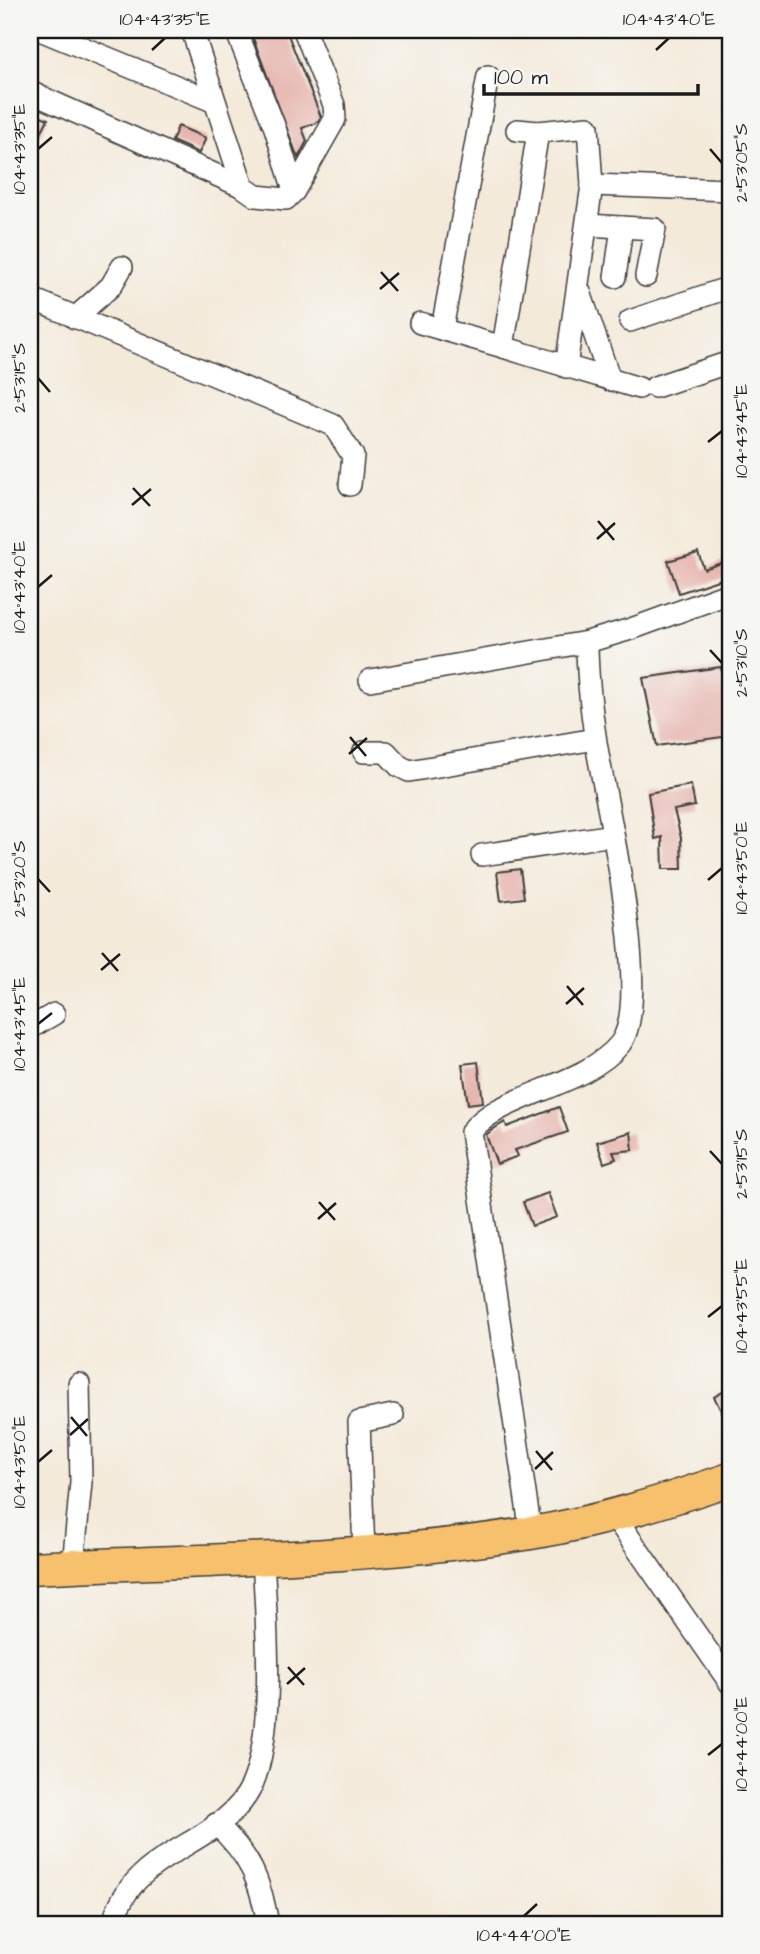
<svg xmlns="http://www.w3.org/2000/svg" width="760" height="1954" viewBox="0 0 760 1954" font-family="'Architects Daughter',sans-serif">
<style>
.building{fill:#e6b1aa}
.lines{fill:none;stroke-linecap:round;stroke-linejoin:round}
.minor-casing{stroke:#3c3b38;stroke-width:24}
.highway-casing{stroke:#3c3b38;stroke-width:35}
.minor{stroke:#fff;stroke-width:21}
.highway{stroke:#f7c06c;stroke-width:32}
.ticks{fill:none;stroke:#1c1c1c;stroke-width:2.5}
.neatline{fill:none;stroke:#1c1c1c;stroke-width:2.5}
.ticks-label{font-size:18px;text-anchor:middle;fill:#1c1c1c}
</style>
<rect width="100%" height="100%" fill="#f6f6f2"/>
<filter id="ink" filterUnits="userSpaceOnUse"><feTurbulence type="fractalNoise" baseFrequency=".0143" numOctaves="2"/><feDisplacementMap in="SourceGraphic" scale="14" xChannelSelector="R" yChannelSelector="G"/><feConvolveMatrix kernelMatrix="1 2 1 2 8 2 1 2 1" color-interpolation-filters="sRGB"/></filter>
<filter id="wash" filterUnits="userSpaceOnUse"><feTurbulence type="fractalNoise" baseFrequency=".00686" numOctaves="4" result="noise"/><feDisplacementMap in="SourceGraphic" scale="28" xChannelSelector="R" yChannelSelector="G"/><feGaussianBlur stdDeviation="1.57" result="paint"/><feColorMatrix in="noise" values="0 0 0 0 0 0 0 0 0 0 0 0 0 0 0 0 0 1.4 0 .05"/><feComposite in="paint" operator="in"/></filter>
<g filter="url(#wash)">
<rect width="100%" height="100%" fill="#f4eada"/>
<g id="blocks">
<g class="building">
<path d="M 250,30 L 286,30 L 321,117 L 318,122 L 302,128 L 307,141 L 298,158 Z"/>
<path d="M 30,111 L 48,119 L 40,135 L 30,131 Z"/>
<path d="M 178,126 L 206,138 L 199,153 L 172,141 Z"/>
<path d="M 698,552 L 704,569 L 730,560 L 730,576 L 679,593 L 668,561 Z"/>
<path d="M 721,667 L 730,736 L 657,746 L 643,678 Z"/>
<path d="M 691,785 L 695,806 L 674,810 L 681,838 L 682,869 L 663,869 L 662,837 L 655,839 L 648,793 Z"/>
<path d="M 520,869 L 524,898 L 501,901 L 497,872 Z"/>
<path d="M 478,1062 L 483,1102 L 468,1104 L 462,1064 Z"/>
<path d="M 559,1107 L 568,1132 L 515,1150 L 518,1156 L 497,1164 L 486,1135 L 492,1130 L 505,1122 L 507,1127 Z"/>
<path d="M 631,1132 L 633,1150 L 613,1152 L 616,1159 L 604,1163 L 597,1142 Z"/>
<path d="M 548,1193 L 557,1217 L 532,1226 L 523,1202 Z"/>
<path d="M 730,1388 L 730,1428 L 714,1397 Z"/>
</g>
</g>
</g>
<g filter="url(#ink)">
<use href="#blocks" fill-opacity="0" stroke="#3c3b38" stroke-width="2"/>
<g class="lines">
<defs>
<g id="minor">
<path d="M 40,30 L 215,102"/>
<path d="M 192,30 L 243,187 L 256,196 L 286,199 L 294,191 L 275,128 L 236,30"/>
<path d="M 30,92 L 243,187"/>
<path d="M 517,130 L 538,132"/>
<path d="M 592,185 L 730,190"/>
<path d="M 294,191 L 335,119 L 334,105 L 304,30"/>
<path d="M 587,225 L 655,229 L 646,276"/>
<path d="M 615,277 L 622,227"/>
<path d="M 580,292 L 610,380"/>
<path d="M 30,298 L 333,425 L 353,456 L 350,485"/>
<path d="M 75,318 L 111,286 L 122,267"/>
<path d="M 630,321 L 730,287"/>
<path d="M 420,323 L 503,347"/>
<path d="M 442,329 L 488,76"/>
<path d="M 566,367 L 592,185 L 588,127 L 538,132 L 503,347 C 548,361 593,374 639,388"/>
<path d="M 655,387 L 730,362"/>
<path d="M 370,680 L 587,642"/>
<path d="M 364,752 L 386,752 L 399,766 L 409,771 L 595,739"/>
<path d="M 482,855 L 613,835"/>
<path d="M 30,1028 L 54,1014"/>
<path d="M 613,1514 L 730,1683"/>
<path d="M 531,1533 L 471,1132 C 497,1095 585,1087 620,1044 C 654,1000 605,801 596,742 C 591,709 587,674 587,642 L 631,629 L 730,593"/>
<path d="M 364,1552 L 359,1422 L 393,1415"/>
<path d="M 73,1566 L 81,1482 L 79,1384"/>
<path d="M 216,1824 C 250,1855 260,1880 268,1924"/>
<path d="M 113,1924 C 130,1848 224,1847 252,1785 C 276,1729 266,1619 263,1557"/>
</g>
<path id="highway" d="M 30,1568 C 197,1560 366,1560 531,1533 C 599,1522 666,1501 730,1479"/>
</defs>
<use href="#minor" class="minor-casing"/>
<use href="#highway" class="highway-casing"/>
<use href="#minor" class="minor"/>
<use href="#highway" class="highway"/>
</g>
</g>
<path class="ticks" d="M 152,50 L 165,38M 656,50 L 669,38M 38,149 L 52,137M 710,149 L 722,163M 381,272 L 398,291M 380,289 L 399,273M 38,378 L 50,392M 708,442 L 722,431M 133,488 L 150,506M 132,505 L 151,489M 598,521 L 614,540M 597,539 L 615,523M 38,587 L 52,575M 710,650 L 722,663M 350,737 L 366,756M 349,754 L 367,738M 38,879 L 50,892M 708,880 L 722,868M 102,953 L 118,971M 101,970 L 120,954M 567,986 L 583,1005M 566,1004 L 584,988M 38,1024 L 52,1013M 710,1151 L 722,1164M 319,1202 L 335,1220M 318,1219 L 336,1203M 708,1317 L 722,1306M 71,1417 L 87,1436M 70,1435 L 88,1419M 536,1451 L 552,1470M 38,1462 L 52,1450M 535,1469 L 553,1452M 288,1667 L 304,1685M 287,1684 L 305,1668M 708,1755 L 722,1744M 524,1916 L 537,1904"/>
<rect width="760" height="1954" fill="none" stroke="#f6f6f2" stroke-width="77"/>
<path d="M484 84v10h214v-10" fill="none" stroke="#1c1c1c" stroke-width="3.5"/>
<text x="494" y="84" font-size="21" fill="#1c1c1c" stroke="#f6f6f2" stroke-width="5" paint-order="stroke">100 m</text>
<rect x="38" y="38" width="684" height="1878" class="neatline"/>
<g class="ticks-label">
<text x="165" y="25">104°43'35"E</text>
<text x="669" y="25">104°43'40"E</text>
<text transform="translate(19 149) rotate(-90)" y="6">104°43'35"E</text>
<text transform="translate(741 163) rotate(-90)" y="6">2°53'05"S</text>
<text transform="translate(19 378) rotate(-90)" y="6">2°53'15"S</text>
<text transform="translate(741 431) rotate(-90)" y="6">104°43'45"E</text>
<text transform="translate(19 587) rotate(-90)" y="6">104°43'40"E</text>
<text transform="translate(741 663) rotate(-90)" y="6">2°53'10"S</text>
<text transform="translate(741 868) rotate(-90)" y="6">104°43'50"E</text>
<text transform="translate(19 879) rotate(-90)" y="6">2°53'20"S</text>
<text transform="translate(19 1024) rotate(-90)" y="6">104°43'45"E</text>
<text transform="translate(741 1164) rotate(-90)" y="6">2°53'15"S</text>
<text transform="translate(741 1306) rotate(-90)" y="6">104°43'55"E</text>
<text transform="translate(19 1462) rotate(-90)" y="6">104°43'50"E</text>
<text transform="translate(741 1744) rotate(-90)" y="6">104°44'00"E</text>
<text x="524" y="1941">104°44'00"E</text>
</g>
</svg>
